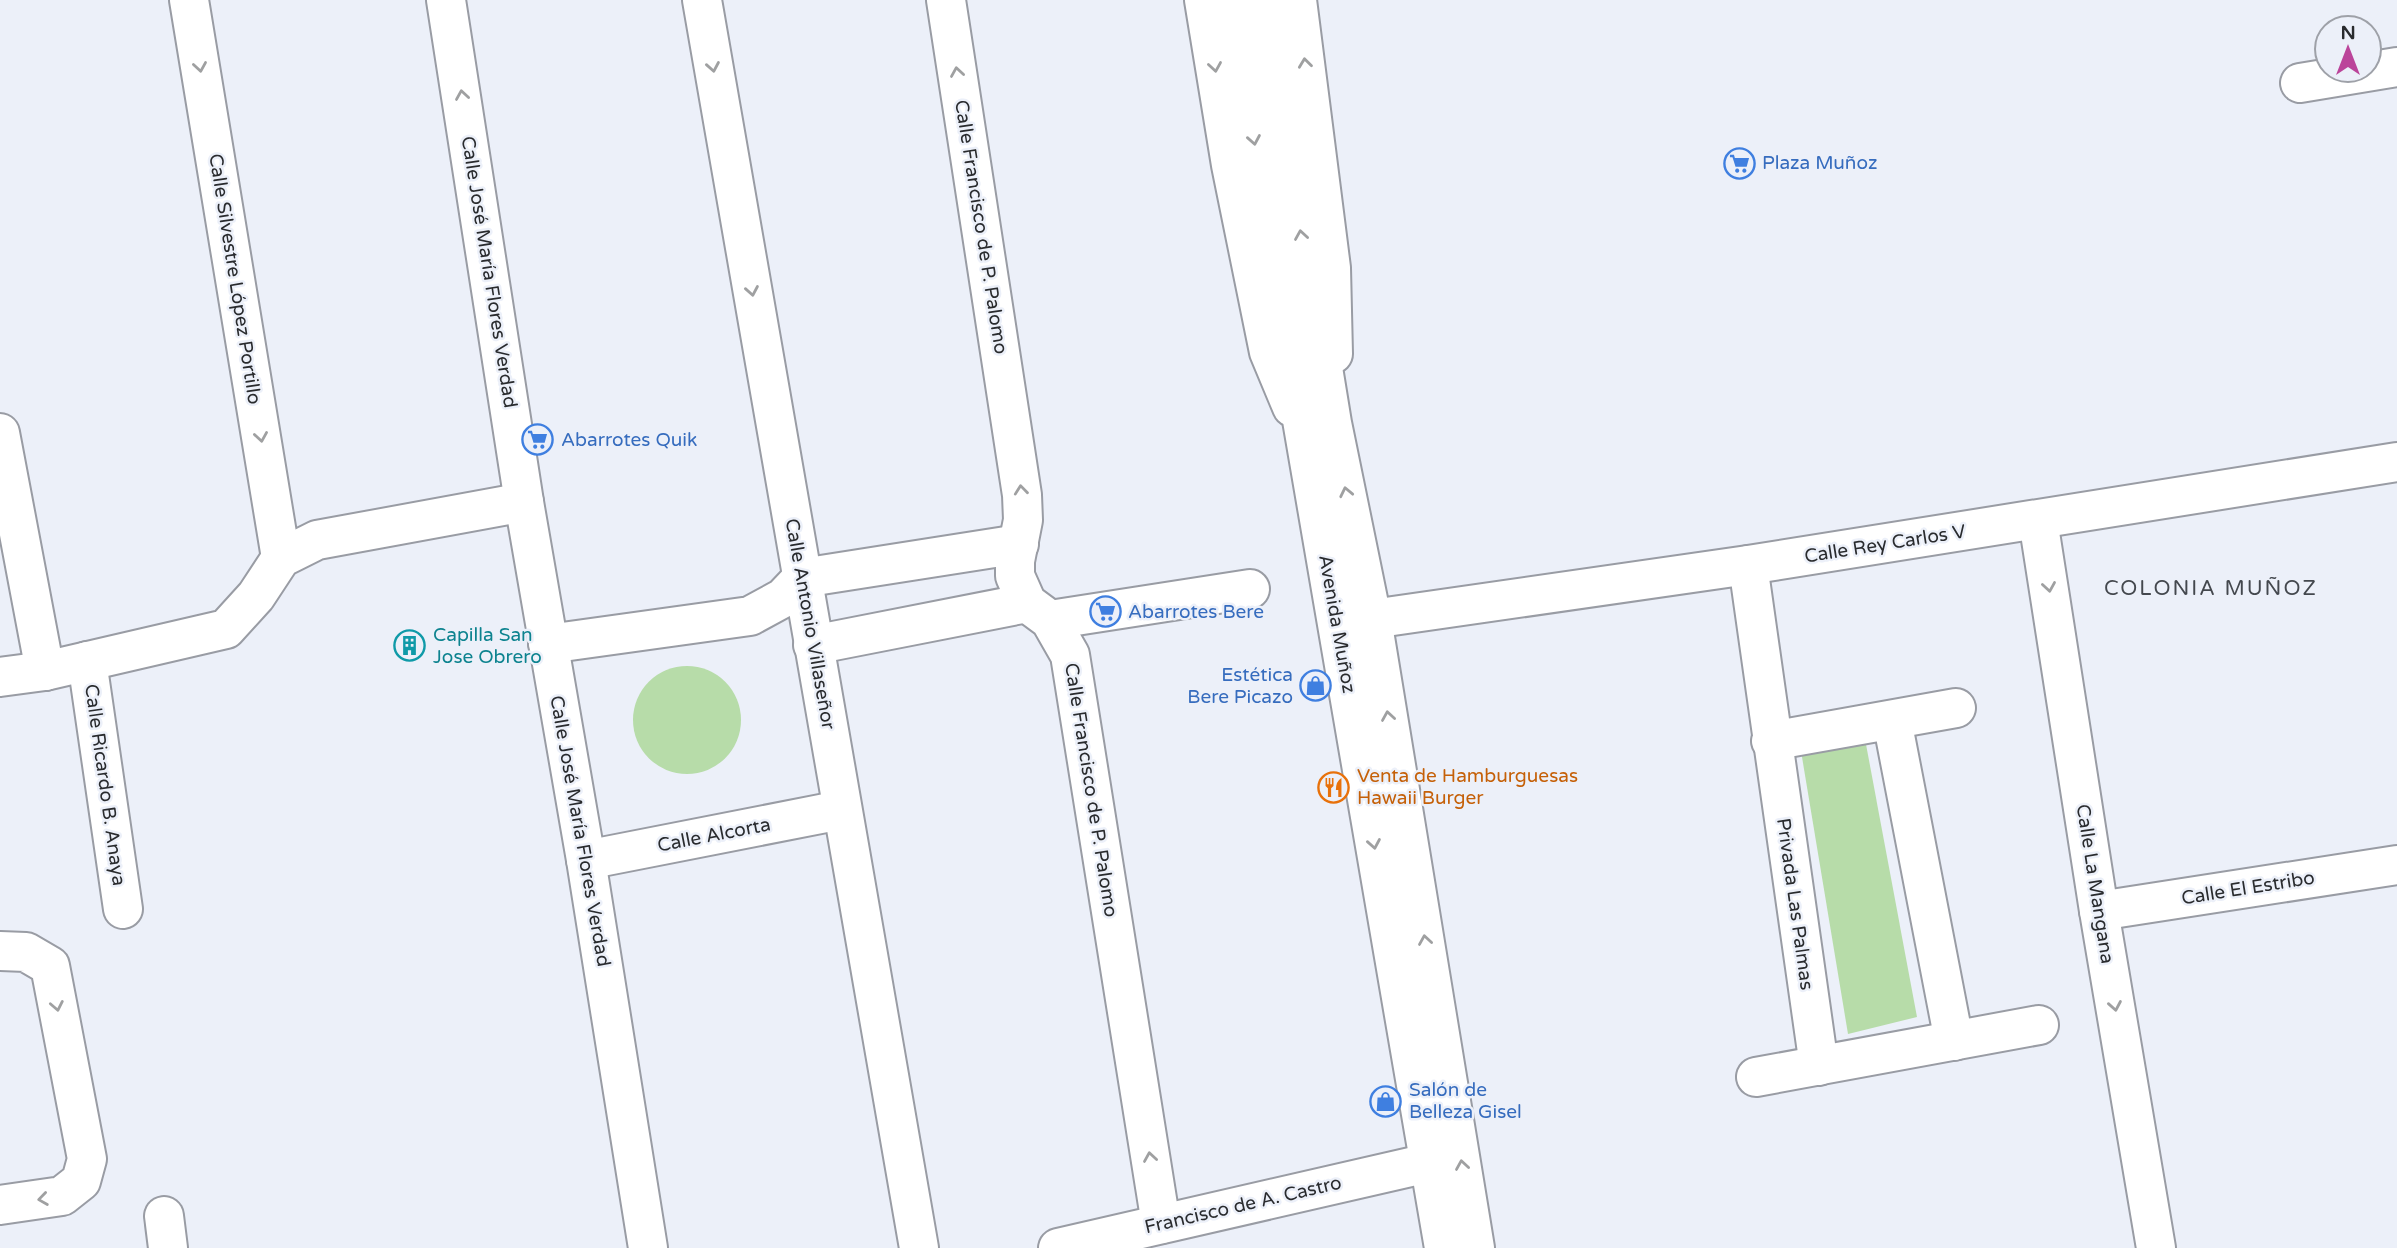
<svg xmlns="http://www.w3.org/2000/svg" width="2397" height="1248" viewBox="0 0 2397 1248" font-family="'Varela Round',sans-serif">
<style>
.green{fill:#b7dca9}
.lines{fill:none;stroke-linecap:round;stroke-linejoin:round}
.minor-casing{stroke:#999ca4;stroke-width:42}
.major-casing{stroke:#999ca4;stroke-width:42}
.minor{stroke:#fff;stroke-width:38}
.major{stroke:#fff;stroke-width:38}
.oneway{stroke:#9fa0a1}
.labels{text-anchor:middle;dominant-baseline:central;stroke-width:5;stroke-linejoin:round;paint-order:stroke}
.shop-label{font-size:19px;fill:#366cbe;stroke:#ecf0f9;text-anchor:start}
.street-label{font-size:19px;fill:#292b2e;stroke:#ecf0f9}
.culture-label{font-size:19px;fill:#0d838f;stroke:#ecf0f9;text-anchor:start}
.food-label{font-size:19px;fill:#c56008;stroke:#ecf0f9;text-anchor:start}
.neighbourhood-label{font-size:21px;letter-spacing:2px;fill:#44484e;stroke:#ecf0f9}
</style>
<rect width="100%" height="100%" fill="#ecf0f9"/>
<g class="green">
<circle cx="687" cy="720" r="54"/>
<path d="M 1865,739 L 1917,1017 L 1848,1034 L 1801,751 Z"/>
</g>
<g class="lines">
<defs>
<g id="minor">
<path d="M 189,0 L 281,558"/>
<path d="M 446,0 L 524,502 L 586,860 L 648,1248"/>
<path d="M 702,0 L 919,1248"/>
<path d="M 946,0 L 1022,495 L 1023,520 L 1015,561 L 1015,576 L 1027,603 L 1050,620 L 1070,655 L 1161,1224"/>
<path d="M 1204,0 L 1231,165 L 1269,352 L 1292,407"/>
<path d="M 1297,0 L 1331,268 L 1333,354"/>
<path d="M 2300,83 L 2397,67"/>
<path d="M 0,433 L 45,671"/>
<path d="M 2038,520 L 2099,911 L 2156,1248"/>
<path d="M 1748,565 L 1819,1066"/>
<path d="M 802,578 L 1019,544"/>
<path d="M 1372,619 L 1748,565 L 2397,462"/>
<path d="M 1050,620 L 1250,589"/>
<path d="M 548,644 L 750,616 L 783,598 L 802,578"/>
<path d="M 813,645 L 1027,603"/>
<path d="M 87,661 L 123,909"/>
<path d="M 0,677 L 45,671 L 226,629 L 256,596 L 281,558 L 317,540 L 524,502"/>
<path d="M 1892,720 L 1954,1041"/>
<path d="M 1771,741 L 1956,708"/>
<path d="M 586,860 L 841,810"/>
<path d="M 2099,911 L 2397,865"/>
<path d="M 0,951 L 26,952 L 50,966 L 87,1159 L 81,1181 L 62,1196 L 0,1205"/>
<path d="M 1756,1077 L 2039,1025"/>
<path d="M 164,1216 L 168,1248"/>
<path d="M 1058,1248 L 1428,1163"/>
</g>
<g id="major">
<path d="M 1230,0 L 1444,1248"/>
<path d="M 1263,0 L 1332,423 L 1372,619 L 1475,1248"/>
</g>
</defs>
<use href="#minor" class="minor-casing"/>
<use href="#major" class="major-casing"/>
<use href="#minor" class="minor"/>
<use href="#major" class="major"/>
</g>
<defs><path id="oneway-chevron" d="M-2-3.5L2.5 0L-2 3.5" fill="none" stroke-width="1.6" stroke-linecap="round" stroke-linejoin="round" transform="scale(1.75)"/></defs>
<g class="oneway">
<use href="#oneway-chevron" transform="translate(1305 63) rotate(-97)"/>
<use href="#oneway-chevron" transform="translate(200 67) rotate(81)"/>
<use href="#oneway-chevron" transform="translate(713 67) rotate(80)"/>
<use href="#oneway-chevron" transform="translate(1215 67) rotate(81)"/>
<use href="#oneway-chevron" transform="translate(957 72) rotate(-99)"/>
<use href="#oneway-chevron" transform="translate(462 95) rotate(-99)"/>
<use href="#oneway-chevron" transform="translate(1254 140) rotate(80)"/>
<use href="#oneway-chevron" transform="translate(1301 235) rotate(-99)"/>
<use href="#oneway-chevron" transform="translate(752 291) rotate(80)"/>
<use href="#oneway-chevron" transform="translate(261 437) rotate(81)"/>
<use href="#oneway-chevron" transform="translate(1021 490) rotate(-96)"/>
<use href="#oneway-chevron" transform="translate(1346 492) rotate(-102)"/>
<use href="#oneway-chevron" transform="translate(2049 587) rotate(81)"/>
<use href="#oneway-chevron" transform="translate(1388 716) rotate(-99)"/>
<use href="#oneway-chevron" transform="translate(1374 844) rotate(80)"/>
<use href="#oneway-chevron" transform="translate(1425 940) rotate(-99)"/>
<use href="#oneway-chevron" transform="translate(57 1006) rotate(79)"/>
<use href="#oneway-chevron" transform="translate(2115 1006) rotate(80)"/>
<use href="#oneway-chevron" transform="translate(1150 1157) rotate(-99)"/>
<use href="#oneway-chevron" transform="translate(1462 1165) rotate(-99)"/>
<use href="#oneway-chevron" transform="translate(43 1199) rotate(172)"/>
</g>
<defs>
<symbol id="supermarket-ring" viewBox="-11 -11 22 22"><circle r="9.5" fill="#ecf0f9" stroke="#3f7fe0" stroke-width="1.5"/><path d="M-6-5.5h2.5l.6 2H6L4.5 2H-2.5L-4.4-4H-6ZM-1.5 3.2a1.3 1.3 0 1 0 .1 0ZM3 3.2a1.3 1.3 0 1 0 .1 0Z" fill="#3f7fe0"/></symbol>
<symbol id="building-ring" viewBox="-11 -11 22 22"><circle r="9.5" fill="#ecf0f9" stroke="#0f9aa8" stroke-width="1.5"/><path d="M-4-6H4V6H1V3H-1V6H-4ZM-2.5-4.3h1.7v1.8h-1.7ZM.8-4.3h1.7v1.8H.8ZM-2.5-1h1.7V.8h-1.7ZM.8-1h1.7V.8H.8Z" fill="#0f9aa8"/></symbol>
<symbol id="shop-ring" viewBox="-11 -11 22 22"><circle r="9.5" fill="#ecf0f9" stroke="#3f7fe0" stroke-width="1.5"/><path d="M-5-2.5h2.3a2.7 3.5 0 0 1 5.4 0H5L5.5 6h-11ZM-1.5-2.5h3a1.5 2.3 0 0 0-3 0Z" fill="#3f7fe0"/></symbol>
<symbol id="restaurant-ring" viewBox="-11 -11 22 22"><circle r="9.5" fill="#ecf0f9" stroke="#e8710a" stroke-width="1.5"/><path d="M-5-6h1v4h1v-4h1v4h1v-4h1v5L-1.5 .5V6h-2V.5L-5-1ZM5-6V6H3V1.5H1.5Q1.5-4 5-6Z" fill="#e8710a"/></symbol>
</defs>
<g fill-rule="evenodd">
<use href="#supermarket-ring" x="1722" y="146" width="35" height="35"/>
<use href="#supermarket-ring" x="520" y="422" width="35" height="35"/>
<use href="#supermarket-ring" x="1088" y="594" width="35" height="35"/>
<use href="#building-ring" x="392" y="628" width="35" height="35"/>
<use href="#shop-ring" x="1298" y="668" width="35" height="35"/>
<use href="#restaurant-ring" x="1316" y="770" width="35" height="35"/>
<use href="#shop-ring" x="1368" y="1084" width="35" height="35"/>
</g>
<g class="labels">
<g class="shop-label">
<text x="1762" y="163">Plaza Muñoz</text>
<text x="561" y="440">Abarrotes Quik</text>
<text x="1128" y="612">Abarrotes Bere</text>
<text x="1293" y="675" text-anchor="end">Estética<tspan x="1293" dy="22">Bere Picazo</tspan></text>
<text x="1409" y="1090">Salón de<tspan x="1409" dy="22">Belleza Gisel</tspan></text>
</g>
<g class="street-label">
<text transform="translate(981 227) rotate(81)">Calle Francisco de P. Palomo</text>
<text transform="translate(489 272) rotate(81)">Calle José María Flores Verdad</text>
<text transform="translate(235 279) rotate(81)">Calle Silvestre López Portillo</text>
<text transform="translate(1885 544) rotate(-9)">Calle Rey Carlos V</text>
<text transform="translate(810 624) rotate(80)">Calle Antonio Villaseñor</text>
<text transform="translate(1337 624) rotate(80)">Avenida Muñoz</text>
<text transform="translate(105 785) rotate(82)">Calle Ricardo B. Anaya</text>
<text transform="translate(1091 790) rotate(81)">Calle Francisco de P. Palomo</text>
<text transform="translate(580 831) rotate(80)">Calle José María Flores Verdad</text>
<text transform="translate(714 835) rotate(-11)">Calle Alcorta</text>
<text transform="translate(2095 884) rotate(81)">Calle La Mangana</text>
<text transform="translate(2248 888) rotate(-9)">Calle El Estribo</text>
<text transform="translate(1795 904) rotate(82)">Privada Las Palmas</text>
<text transform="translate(1243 1205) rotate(-13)">Francisco de A. Castro</text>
</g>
<g class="culture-label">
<text x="433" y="635">Capilla San<tspan x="433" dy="22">Jose Obrero</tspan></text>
</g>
<g class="food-label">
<text x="1357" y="776">Venta de Hamburguesas<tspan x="1357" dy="22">Hawaii Burger</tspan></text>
</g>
<g class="neighbourhood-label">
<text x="2211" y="588">COLONIA MUÑOZ</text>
</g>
</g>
<g transform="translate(2348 49)"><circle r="33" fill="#ecf0f9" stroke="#9ea1a8" stroke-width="2"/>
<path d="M0-5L12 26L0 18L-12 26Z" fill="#bb449a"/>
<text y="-10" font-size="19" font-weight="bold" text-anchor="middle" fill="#292b2e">N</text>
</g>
</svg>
